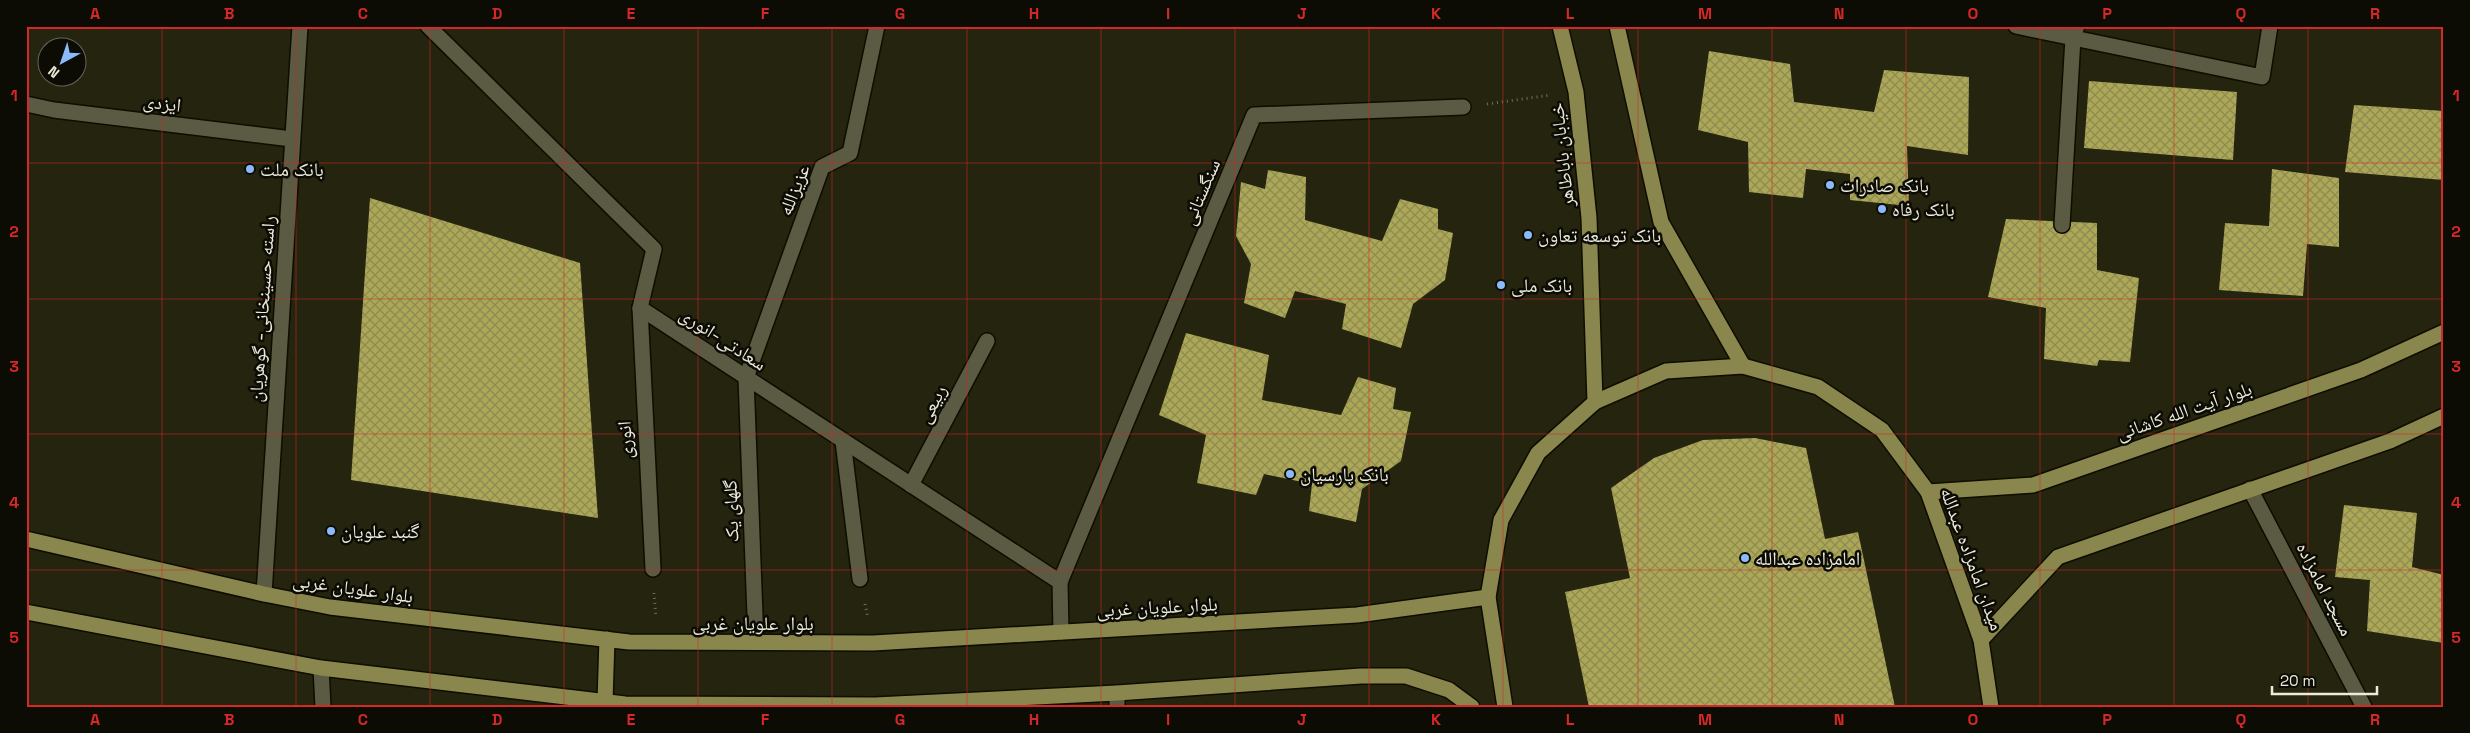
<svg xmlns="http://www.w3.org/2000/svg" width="2470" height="733" viewBox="0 0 2470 733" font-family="'Space Grotesk','Noto Naskh Arabic',sans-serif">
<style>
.building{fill:url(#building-cross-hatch)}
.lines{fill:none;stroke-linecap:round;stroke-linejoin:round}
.minor-casing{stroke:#0e0d00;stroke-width:18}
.major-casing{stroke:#0e0d00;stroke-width:18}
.path{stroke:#6f6e5b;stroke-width:3;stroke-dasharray:1 4;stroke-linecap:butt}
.minor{stroke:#5b5a42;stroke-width:15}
.major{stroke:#89874d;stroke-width:15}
.grid{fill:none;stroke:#d62828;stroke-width:1;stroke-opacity:0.55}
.poi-dot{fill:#8abafc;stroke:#0d0c04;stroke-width:2}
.labels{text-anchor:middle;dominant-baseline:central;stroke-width:5;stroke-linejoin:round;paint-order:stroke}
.street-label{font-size:19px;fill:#ebebdd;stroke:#0d0c04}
.poi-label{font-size:19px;fill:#ebebdd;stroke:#0d0c04;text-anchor:start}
.neatline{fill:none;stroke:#d62828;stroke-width:2}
.grid-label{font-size:16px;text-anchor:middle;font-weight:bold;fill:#d62828}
</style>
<defs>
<pattern id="building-cross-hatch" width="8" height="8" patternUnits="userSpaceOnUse" patternTransform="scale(1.25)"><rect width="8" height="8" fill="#aca858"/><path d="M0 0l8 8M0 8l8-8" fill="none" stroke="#8d8b51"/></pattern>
</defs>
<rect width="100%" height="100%" fill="#25240e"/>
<g class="building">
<path d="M 1709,51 L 1790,64 L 1794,102 L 1874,112 L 1884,70 L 1969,77 L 1968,155 L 1907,146 L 1909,206 L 1850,200 L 1850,174 L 1806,169 L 1803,198 L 1749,192 L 1748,142 L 1698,130 Z"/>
<path d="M 2089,81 L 2237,92 L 2233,160 L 2084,148 Z"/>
<path d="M 2354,105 L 2444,111 L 2444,180 L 2345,172 Z"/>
<path d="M 2272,169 L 2339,178 L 2339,247 L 2307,244 L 2303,296 L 2219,290 L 2225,223 L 2269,226 Z"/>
<path d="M 1268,170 L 1306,177 L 1305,220 L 1382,241 L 1400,199 L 1438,209 L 1438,229 L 1453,233 L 1445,280 L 1413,304 L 1401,348 L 1342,329 L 1346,304 L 1295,291 L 1285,318 L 1244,303 L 1251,264 L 1236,236 L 1241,182 L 1265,189 Z"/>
<path d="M 370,198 L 580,263 L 598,518 L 351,480 Z"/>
<path d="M 2006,219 L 2097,223 L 2097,270 L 2139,278 L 2130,362 L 2099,360 L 2097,366 L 2044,359 L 2046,308 L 1988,297 Z"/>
<path d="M 1186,333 L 1269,355 L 1262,400 L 1341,415 L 1358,377 L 1396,388 L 1393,409 L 1411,412 L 1401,461 L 1362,489 L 1356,522 L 1309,511 L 1312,484 L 1264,474 L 1256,495 L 1197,483 L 1206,435 L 1159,415 Z"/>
<path d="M 1755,438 L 1806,448 L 1825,539 L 1858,532 L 1895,707 L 1589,707 L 1565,592 L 1630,578 L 1611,488 L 1654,458 L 1703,440 Z"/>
<path d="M 2344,505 L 2417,513 L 2412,567 L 2444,575 L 2444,643 L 2367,631 L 2370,580 L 2335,577 Z"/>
</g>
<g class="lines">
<defs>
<g id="minor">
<path d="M 428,26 L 654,249 L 640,308 L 1060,582 L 1061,632"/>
<path d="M 2016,26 L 2262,77 L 2270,26"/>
<path d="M 26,104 L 54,110 L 292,139"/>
<path d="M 2062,225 L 2073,38 L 2077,26"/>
<path d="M 640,308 L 653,569"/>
<path d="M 843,441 L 860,579"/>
<path d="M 911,485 L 987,341"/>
<path d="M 2250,489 L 2364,707"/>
<path d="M 1060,582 L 1254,115 L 1463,107"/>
<path d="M 264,594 L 300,26"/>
<path d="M 756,642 L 746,378 L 822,167 L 850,153 L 877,26"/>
<path d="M 321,668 L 323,707"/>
<path d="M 1117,707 L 1117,693"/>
</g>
<g id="major">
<path d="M 1560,26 L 1576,92 L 1589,218 L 1595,402"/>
<path d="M 1617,26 L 1661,222 L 1743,366"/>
<path d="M 1928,492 L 2033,485 L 2361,370 L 2444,332"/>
<path d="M 26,539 L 264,594 L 330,607 L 629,642 L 873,643 L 1357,615 L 1488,597"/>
<path d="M 26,612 L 321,668 L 625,704 L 875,705 L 1117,693 L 1361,676 L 1406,676 L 1449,690 L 1472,707"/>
<path d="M 1981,640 L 2058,557 L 2390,441 L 2444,416"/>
<path d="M 605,701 L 607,639"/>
<path d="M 1505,707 L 1488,597 L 1501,520 L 1538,453 L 1595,402 L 1666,371 L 1743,366 L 1818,387 L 1882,430 L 1928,492 L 1981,640 L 1991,707"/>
</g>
</defs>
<use href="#minor" class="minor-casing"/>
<use href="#major" class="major-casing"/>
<g class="path">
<path d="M 1487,104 L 1551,95"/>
<path d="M 654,593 L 656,617"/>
<path d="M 865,604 L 868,618"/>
</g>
<use href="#minor" class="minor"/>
<use href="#major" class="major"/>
</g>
<path class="grid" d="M 162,26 L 162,707M 296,26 L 296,707M 430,26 L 430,707M 564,26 L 564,707M 698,26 L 698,707M 832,26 L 832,707M 967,26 L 967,707M 1101,26 L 1101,707M 1235,26 L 1235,707M 1369,26 L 1369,707M 1503,26 L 1503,707M 1638,26 L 1638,707M 1772,26 L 1772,707M 1906,26 L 1906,707M 2040,26 L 2040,707M 2174,26 L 2174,707M 2308,26 L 2308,707M 26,163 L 2444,163M 26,299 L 2444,299M 26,434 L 2444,434M 26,570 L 2444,570"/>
<g class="poi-dot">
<circle cx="250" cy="169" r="5"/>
<circle cx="1830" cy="185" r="5"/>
<circle cx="1882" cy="209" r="5"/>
<circle cx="1528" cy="235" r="5"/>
<circle cx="1501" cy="285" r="5"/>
<circle cx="1290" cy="474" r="5"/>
<circle cx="331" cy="531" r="5"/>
<circle cx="1745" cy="558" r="5"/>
</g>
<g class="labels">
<g class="street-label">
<text transform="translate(162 103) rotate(7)">ایزدی</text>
<text transform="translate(1562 155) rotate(-96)">خیابان باباطاهر</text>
<text transform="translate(794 190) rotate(-68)">عزیزالله</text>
<text transform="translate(1201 192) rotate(-67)">سنگستانی</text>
<text transform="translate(262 309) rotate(-86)">راسته حسینخانی- گوهریان</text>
<text transform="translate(723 339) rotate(33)">سعادتی-انوری</text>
<text transform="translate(932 404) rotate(-62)">ربیعی</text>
<text transform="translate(2184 411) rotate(-19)">بلوار آیت الله کاشانی</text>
<text transform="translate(625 440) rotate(-93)">انوری</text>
<text transform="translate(731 511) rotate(-92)">گلهای یک</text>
<text transform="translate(1972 559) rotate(70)">میدان امامزاده عبدالله</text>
<text transform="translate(353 588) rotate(8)">بلوار علویان غربی</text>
<text transform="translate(2325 589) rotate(63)">مسجد امامزاده</text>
<text transform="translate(1157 607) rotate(-3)">بلوار علویان غربی</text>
<text x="753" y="623">بلوار علویان غربی</text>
</g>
<g class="poi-label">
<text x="260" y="169">بانک ملت</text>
<text x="1840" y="185">بانک صادرات</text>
<text x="1892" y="209">بانک رفاه</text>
<text x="1538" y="235">بانک توسعه تعاون</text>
<text x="1511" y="285">بانک ملی</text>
<text x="1300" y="474">بانک پارسیان</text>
<text x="341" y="531">گنبد علویان</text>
<text x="1755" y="558">امامزاده عبدالله</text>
</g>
</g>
<rect width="2470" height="733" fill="none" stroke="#0d0c04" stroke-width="55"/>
<g transform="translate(62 62) rotate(220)"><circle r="24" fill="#0d0c04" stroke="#66655b"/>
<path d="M0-4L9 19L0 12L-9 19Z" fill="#8abafc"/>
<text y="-8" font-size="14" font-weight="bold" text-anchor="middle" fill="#ebebdd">N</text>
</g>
<path d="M2272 686v8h105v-8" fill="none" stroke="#ebebdd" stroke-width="2.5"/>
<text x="2280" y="686" font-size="15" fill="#ebebdd" stroke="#0d0c04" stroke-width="4" paint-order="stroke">20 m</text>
<rect x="28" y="28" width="2414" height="678" class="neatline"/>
<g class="grid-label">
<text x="95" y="19">A</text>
<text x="229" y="19">B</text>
<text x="363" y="19">C</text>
<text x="497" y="19">D</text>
<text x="631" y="19">E</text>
<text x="765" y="19">F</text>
<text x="900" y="19">G</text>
<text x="1034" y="19">H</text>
<text x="1168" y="19">I</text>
<text x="1302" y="19">J</text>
<text x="1436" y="19">K</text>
<text x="1570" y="19">L</text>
<text x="1705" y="19">M</text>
<text x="1839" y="19">N</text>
<text x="1973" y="19">O</text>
<text x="2107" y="19">P</text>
<text x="2241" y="19">Q</text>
<text x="2375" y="19">R</text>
<text x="14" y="101">1</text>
<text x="2456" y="101">1</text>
<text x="14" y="237">2</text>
<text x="2456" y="237">2</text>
<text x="14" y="372">3</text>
<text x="2456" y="372">3</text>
<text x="14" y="508">4</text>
<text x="2456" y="508">4</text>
<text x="14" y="643">5</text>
<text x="2456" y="643">5</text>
<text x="95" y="725">A</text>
<text x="229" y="725">B</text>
<text x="363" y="725">C</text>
<text x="497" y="725">D</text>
<text x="631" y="725">E</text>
<text x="765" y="725">F</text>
<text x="900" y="725">G</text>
<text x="1034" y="725">H</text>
<text x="1168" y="725">I</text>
<text x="1302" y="725">J</text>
<text x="1436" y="725">K</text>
<text x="1570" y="725">L</text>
<text x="1705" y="725">M</text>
<text x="1839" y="725">N</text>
<text x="1973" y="725">O</text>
<text x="2107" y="725">P</text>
<text x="2241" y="725">Q</text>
<text x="2375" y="725">R</text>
</g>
</svg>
